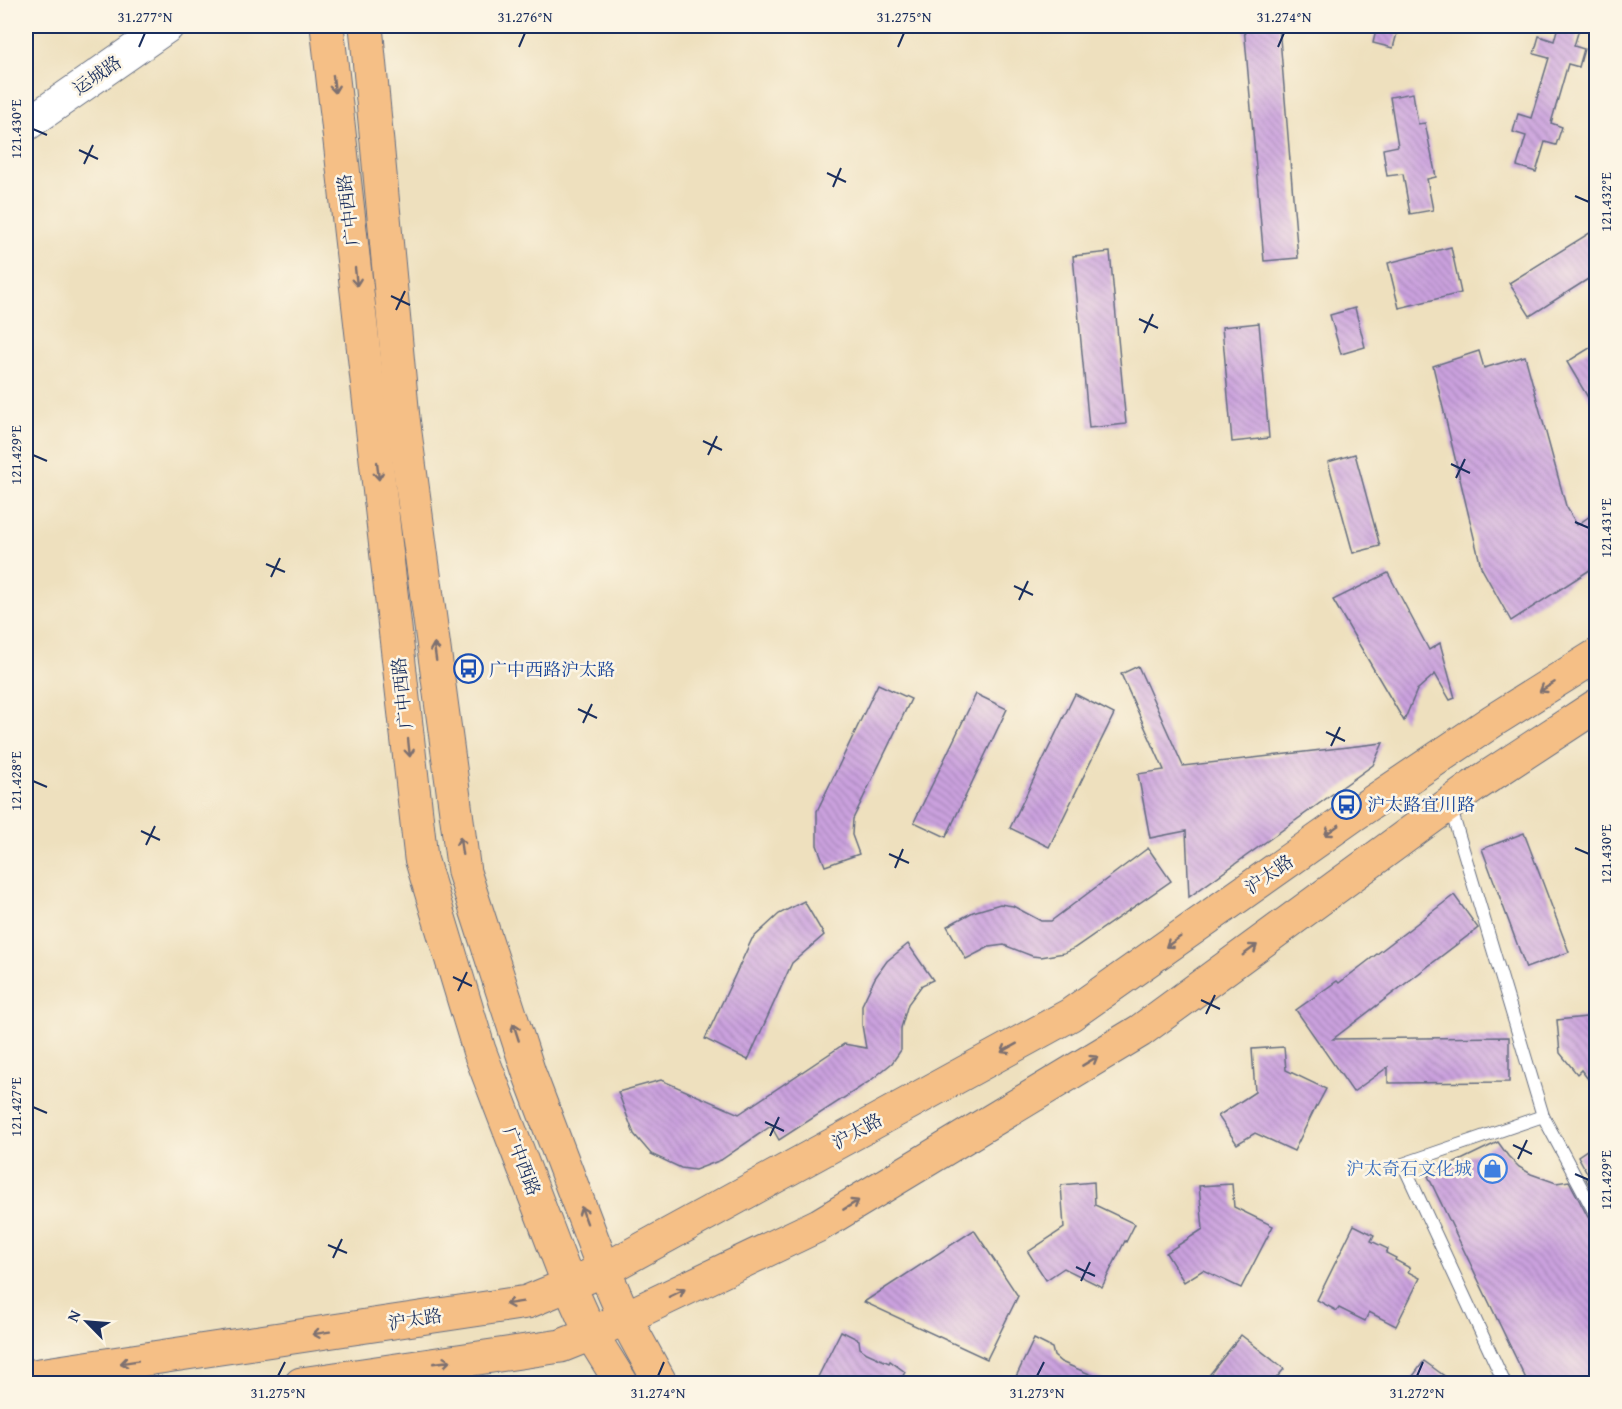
<svg xmlns="http://www.w3.org/2000/svg" width="1622" height="1409" viewBox="0 0 1622 1409" font-family="'Gentium Book Plus','Noto Serif SC',serif">
<style>
.building{fill:url(#building-back-hatch)}
.lines{fill:none;stroke-linecap:round;stroke-linejoin:round}
.service-casing{stroke:#656d80;stroke-width:14}
.tertiary-casing{stroke:#656d80;stroke-width:34}
.primary-casing{stroke:#656d80;stroke-width:35}
.service{stroke:#fff;stroke-width:12}
.tertiary{stroke:#fff;stroke-width:32}
.primary{stroke:#f5bf86;stroke-width:33}
.oneway{stroke:#7d7070}
.ticks{fill:none;stroke:#1b2f5e;stroke-width:2}
.labels{text-anchor:middle;dominant-baseline:central;stroke-width:5;stroke-linejoin:round;paint-order:stroke}
.street-label{font-size:18px;fill:#1b2f5e;stroke:#fcf5e5}
.transit-label{font-size:18px;fill:#164399;stroke:#fcf5e5;text-anchor:start}
.shop-label{font-size:18px;fill:#366cbe;stroke:#fcf5e5;text-anchor:end}
.neatline{fill:none;stroke:#1b2f5e;stroke-width:2}
.ticks-label{font-size:15px;text-anchor:middle;fill:#1b2f5e}
</style>
<defs>
<pattern id="building-back-hatch" width="6" height="6" patternUnits="userSpaceOnUse" patternTransform="scale(1.5)"><rect width="6" height="6" fill="#cba1de"/><path d="M-1 5l2 2M0 0l6 6M5-1l2 2" fill="none" stroke="#a484b7"/></pattern>
</defs>
<rect width="100%" height="100%" fill="#fcf5e5"/>
<filter id="ink" filterUnits="userSpaceOnUse"><feTurbulence type="fractalNoise" baseFrequency=".0167" numOctaves="2"/><feDisplacementMap in="SourceGraphic" scale="12" xChannelSelector="R" yChannelSelector="G"/><feConvolveMatrix kernelMatrix="1 2 1 2 8 2 1 2 1" color-interpolation-filters="sRGB"/></filter>
<filter id="wash" filterUnits="userSpaceOnUse"><feTurbulence type="fractalNoise" baseFrequency=".008" numOctaves="4" result="noise"/><feDisplacementMap in="SourceGraphic" scale="24" xChannelSelector="R" yChannelSelector="G"/><feGaussianBlur stdDeviation="1.35" result="paint"/><feColorMatrix in="noise" values="0 0 0 0 0 0 0 0 0 0 0 0 0 0 0 0 0 1.4 0 .05"/><feComposite in="paint" operator="in"/></filter>
<g filter="url(#wash)">
<rect width="100%" height="100%" fill="#eee0be"/>
<g id="blocks">
<g class="building">
<path d="M 1244,26 L 1279,26 L 1298,258 L 1264,261 Z"/>
<path d="M 1377,26 L 1399,26 L 1393,48 L 1373,43 Z"/>
<path d="M 1558,26 L 1580,26 L 1574,46 L 1584,49 L 1579,67 L 1568,64 L 1551,123 L 1562,127 L 1556,145 L 1545,142 L 1536,172 L 1517,166 L 1526,136 L 1513,132 L 1518,114 L 1531,118 L 1549,58 L 1534,54 L 1539,36 L 1554,41 Z"/>
<path d="M 1413,93 L 1418,124 L 1425,123 L 1436,177 L 1427,179 L 1433,210 L 1410,214 L 1403,174 L 1387,176 L 1383,149 L 1398,146 L 1390,97 Z"/>
<path d="M 1596,229 L 1596,274 L 1530,316 L 1509,283 Z"/>
<path d="M 1451,247 L 1461,293 L 1399,308 L 1388,263 Z"/>
<path d="M 1110,252 L 1126,424 L 1089,428 L 1073,256 Z"/>
<path d="M 1355,308 L 1365,347 L 1341,354 L 1330,315 Z"/>
<path d="M 1259,323 L 1269,438 L 1232,442 L 1222,327 Z"/>
<path d="M 1596,344 L 1596,411 L 1567,362 Z"/>
<path d="M 1479,351 L 1484,368 L 1525,356 L 1566,506 L 1577,525 L 1596,512 L 1596,566 L 1511,621 L 1481,567 L 1433,366 Z"/>
<path d="M 1355,454 L 1380,546 L 1353,553 L 1328,462 Z"/>
<path d="M 1388,573 L 1429,650 L 1440,643 L 1455,698 L 1450,700 L 1435,674 L 1417,690 L 1404,721 L 1333,600 Z"/>
<path d="M 1138,666 L 1183,766 L 1383,743 L 1373,765 L 1189,897 L 1186,831 L 1150,838 L 1138,774 L 1164,770 L 1121,674 Z"/>
<path d="M 878,684 L 911,699 L 853,819 L 852,835 L 859,854 L 825,866 L 817,845 L 817,811 Z"/>
<path d="M 976,694 L 1007,709 L 946,837 L 914,822 Z"/>
<path d="M 1075,694 L 1114,714 L 1049,847 L 1010,828 Z"/>
<path d="M 1524,833 L 1569,952 L 1526,968 L 1482,849 Z"/>
<path d="M 1148,848 L 1171,881 L 1073,949 L 1064,953 L 1041,957 L 1032,956 L 1004,945 L 989,947 L 966,959 L 947,926 L 973,912 L 1000,904 L 1013,906 L 1041,921 L 1051,921 Z"/>
<path d="M 1454,895 L 1478,928 L 1333,1039 L 1509,1037 L 1509,1082 L 1388,1083 L 1388,1067 L 1353,1092 L 1296,1010 L 1337,981 L 1339,983 Z"/>
<path d="M 804,901 L 824,935 L 792,963 L 748,1060 L 705,1039 L 752,939 L 779,914 Z"/>
<path d="M 908,944 L 933,980 L 922,985 L 908,1004 L 901,1028 L 901,1050 L 892,1063 L 870,1081 L 779,1140 L 771,1126 L 721,1160 L 695,1170 L 681,1168 L 651,1154 L 634,1134 L 618,1092 L 661,1080 L 739,1114 L 844,1044 L 866,1048 L 862,1025 L 862,1005 L 875,978 L 887,961 Z"/>
<path d="M 1596,1016 L 1596,1089 L 1581,1070 L 1577,1074 L 1560,1053 L 1557,1020 Z"/>
<path d="M 1284,1047 L 1286,1070 L 1326,1089 L 1317,1106 L 1316,1106 L 1294,1151 L 1255,1133 L 1237,1144 L 1218,1116 L 1255,1092 L 1252,1049 Z"/>
<path d="M 1498,1142 L 1508,1156 L 1519,1167 L 1531,1174 L 1556,1183 L 1569,1181 L 1589,1219 L 1596,1223 L 1596,1380 L 1590,1383 L 1528,1383 L 1428,1176 Z"/>
<path d="M 1596,1144 L 1596,1198 L 1586,1179 L 1590,1178 L 1578,1156 Z"/>
<path d="M 1094,1182 L 1095,1205 L 1135,1224 L 1126,1242 L 1125,1241 L 1102,1287 L 1064,1268 L 1046,1280 L 1028,1252 L 1064,1228 L 1061,1185 Z"/>
<path d="M 1232,1184 L 1234,1207 L 1273,1226 L 1241,1288 L 1203,1270 L 1184,1282 L 1166,1253 L 1203,1229 L 1199,1186 Z"/>
<path d="M 1354,1225 L 1374,1235 L 1371,1241 L 1388,1249 L 1386,1253 L 1396,1258 L 1395,1260 L 1410,1268 L 1408,1272 L 1420,1278 L 1396,1326 L 1369,1312 L 1365,1321 L 1339,1308 L 1337,1311 L 1317,1300 Z"/>
<path d="M 974,1230 L 1018,1296 L 987,1359 L 864,1302 Z"/>
<path d="M 841,1331 L 859,1340 L 860,1348 L 867,1353 L 889,1363 L 890,1361 L 905,1372 L 899,1383 L 815,1383 Z"/>
<path d="M 1241,1335 L 1284,1369 L 1272,1383 L 1203,1383 Z"/>
<path d="M 1034,1339 L 1052,1348 L 1054,1356 L 1061,1362 L 1111,1383 L 1013,1383 Z"/>
<path d="M 1424,1361 L 1454,1383 L 1408,1383 Z"/>
</g>
</g>
</g>
<g filter="url(#ink)">
<use href="#blocks" fill-opacity="0" stroke="#656d80" stroke-width="1.5"/>
<g class="lines">
<defs>
<g id="service">
<path d="M 1450,806 L 1543,1116 L 1596,1215"/>
<path d="M 1505,1384 L 1403,1164 L 1543,1116"/>
</g>
<path id="tertiary" d="M 26,125 L 168,26"/>
<g id="primary">
<path d="M 327,26 L 421,858 L 479,1050 L 569,1285 L 591,1334 L 622,1384"/>
<path d="M 366,26 L 403,418 L 464,872 L 529,1073 L 604,1270 L 625,1318 L 661,1384"/>
<path d="M 26,1377 L 527,1302 L 604,1270 L 1070,1015 L 1352,816 L 1494,720 L 1596,656"/>
<path d="M 301,1384 L 561,1346 L 591,1334 L 819,1225 L 1140,1031 L 1474,786 L 1596,706"/>
</g>
</defs>
<use href="#service" class="service-casing"/>
<use href="#tertiary" class="tertiary-casing"/>
<use href="#primary" class="primary-casing"/>
<use href="#service" class="service"/>
<use href="#tertiary" class="tertiary"/>
<use href="#primary" class="primary"/>
</g>
<defs><path id="oneway-shaft" d="M-6 0H5M1.5-3L5.5 0L1.5 3" fill="none" stroke-width="1.6" stroke-linecap="round" stroke-linejoin="round" transform="scale(1.5)"/></defs>
<g class="oneway">
<use href="#oneway-shaft" transform="translate(334 84) rotate(83)"/>
<use href="#oneway-shaft" transform="translate(356 277) rotate(84)"/>
<use href="#oneway-shaft" transform="translate(378 471) rotate(84)"/>
<use href="#oneway-shaft" transform="translate(435 652) rotate(-98)"/>
<use href="#oneway-shaft" transform="translate(1547 687) rotate(148)"/>
<use href="#oneway-shaft" transform="translate(409 748) rotate(84)"/>
<use href="#oneway-shaft" transform="translate(1332 830) rotate(145)"/>
<use href="#oneway-shaft" transform="translate(461 846) rotate(-98)"/>
<use href="#oneway-shaft" transform="translate(1173 942) rotate(145)"/>
<use href="#oneway-shaft" transform="translate(1250 950) rotate(-36)"/>
<use href="#oneway-shaft" transform="translate(516 1032) rotate(-108)"/>
<use href="#oneway-shaft" transform="translate(1009 1048) rotate(151)"/>
<use href="#oneway-shaft" transform="translate(1090 1061) rotate(-31)"/>
<use href="#oneway-shaft" transform="translate(851 1205) rotate(-31)"/>
<use href="#oneway-shaft" transform="translate(584 1215) rotate(-110)"/>
<use href="#oneway-shaft" transform="translate(677 1293) rotate(-26)"/>
<use href="#oneway-shaft" transform="translate(514 1303) rotate(171)"/>
<use href="#oneway-shaft" transform="translate(321 1333) rotate(171)"/>
<use href="#oneway-shaft" transform="translate(129 1362) rotate(171)"/>
<use href="#oneway-shaft" transform="translate(442 1362) rotate(-8)"/>
</g>
</g>
<path class="ticks" d="M 139,47 L 145,33M 519,47 L 525,33M 898,47 L 904,33M 1278,47 L 1284,33M 33,129 L 47,135M 79,150 L 98,159M 84,164 L 93,145M 827,173 L 846,182M 833,187 L 841,168M 1575,196 L 1589,202M 391,296 L 410,305M 396,310 L 405,291M 1139,319 L 1158,328M 1144,333 L 1153,314M 703,441 L 722,450M 33,455 L 47,461M 708,455 L 717,436M 1451,464 L 1470,473M 1456,478 L 1465,459M 1575,522 L 1589,528M 266,564 L 285,572M 271,577 L 280,558M 1014,586 L 1033,595M 1019,600 L 1028,581M 578,709 L 597,718M 583,723 L 592,704M 1326,732 L 1345,741M 1331,746 L 1340,727M 33,781 L 47,787M 141,831 L 160,840M 146,845 L 155,826M 1575,848 L 1589,854M 889,854 L 909,863M 895,868 L 903,849M 453,977 L 472,986M 458,991 L 467,972M 1201,1000 L 1220,1009M 1206,1014 L 1215,995M 33,1107 L 47,1113M 765,1122 L 784,1131M 770,1136 L 779,1117M 1513,1145 L 1532,1154M 1518,1159 L 1527,1140M 1575,1174 L 1589,1180M 328,1245 L 347,1253M 333,1258 L 342,1239M 1076,1267 L 1095,1276M 1081,1281 L 1090,1262M 278,1376 L 285,1362M 658,1376 L 664,1362M 1037,1376 L 1044,1362M 1417,1376 L 1423,1362"/>
<defs>
<symbol id="bus-ring" viewBox="-11 -11 22 22"><circle r="9.5" fill="#fcf5e5" stroke="#1a4fb4" stroke-width="1.5"/><path d="M-5-6H5V4H4V6H2V4H-2V6H-4V4H-5ZM-3.5-4V0h7V-4ZM-3.5 1.2v1.5H-2V1.2ZM2 1.2v1.5H3.5V1.2Z" fill="#1a4fb4"/></symbol>
<symbol id="shop-ring" viewBox="-11 -11 22 22"><circle r="9.5" fill="#fcf5e5" stroke="#3f7fe0" stroke-width="1.5"/><path d="M-5-2.5h2.3a2.7 3.5 0 0 1 5.4 0H5L5.5 6h-11ZM-1.5-2.5h3a1.5 2.3 0 0 0-3 0Z" fill="#3f7fe0"/></symbol>
</defs>
<g fill-rule="evenodd">
<use href="#bus-ring" x="452" y="652" width="33" height="33"/>
<use href="#bus-ring" x="1330" y="788" width="33" height="33"/>
<use href="#shop-ring" x="1476" y="1152" width="33" height="33"/>
</g>
<g class="labels">
<g class="street-label">
<text transform="translate(97 75) rotate(-35)">运城路</text>
<text transform="translate(348 210) rotate(-97)">广中西路</text>
<text transform="translate(402 693) rotate(-96)">广中西路</text>
<text transform="translate(1269 874) rotate(-35)">沪太路</text>
<text transform="translate(857 1131) rotate(-29)">沪太路</text>
<text transform="translate(522 1161) rotate(69)">广中西路</text>
<text transform="translate(415 1319) rotate(-9)">沪太路</text>
</g>
<g class="transit-label">
<text x="489" y="669">广中西路沪太路</text>
<text x="1367" y="804">沪太路宜川路</text>
</g>
<g class="shop-label">
<text x="1472" y="1168">沪太奇石文化城</text>
</g>
</g>
<rect width="1622" height="1409" fill="none" stroke="#fcf5e5" stroke-width="66"/>
<g transform="translate(87 1322) rotate(295)" stroke="#fcf5e5" stroke-width="4.5" paint-order="stroke">
<path d="M0-4.5L10 22L0 15L-10 22Z" fill="#1b2f5e"/>
<text y="-9" font-size="16" font-weight="bold" text-anchor="middle" fill="#1b2f5e">N</text>
</g>
<rect x="33" y="33" width="1556" height="1343" class="neatline"/>
<g class="ticks-label">
<text x="145" y="22">31.277°N</text>
<text x="525" y="22">31.276°N</text>
<text x="904" y="22">31.275°N</text>
<text x="1284" y="22">31.274°N</text>
<text transform="translate(16 129) rotate(-90)" y="5">121.430°E</text>
<text transform="translate(1606 202) rotate(-90)" y="5">121.432°E</text>
<text transform="translate(16 455) rotate(-90)" y="5">121.429°E</text>
<text transform="translate(1606 528) rotate(-90)" y="5">121.431°E</text>
<text transform="translate(16 781) rotate(-90)" y="5">121.428°E</text>
<text transform="translate(1606 854) rotate(-90)" y="5">121.430°E</text>
<text transform="translate(16 1107) rotate(-90)" y="5">121.427°E</text>
<text transform="translate(1606 1180) rotate(-90)" y="5">121.429°E</text>
<text x="278" y="1398">31.275°N</text>
<text x="658" y="1398">31.274°N</text>
<text x="1037" y="1398">31.273°N</text>
<text x="1417" y="1398">31.272°N</text>
</g>
</svg>
